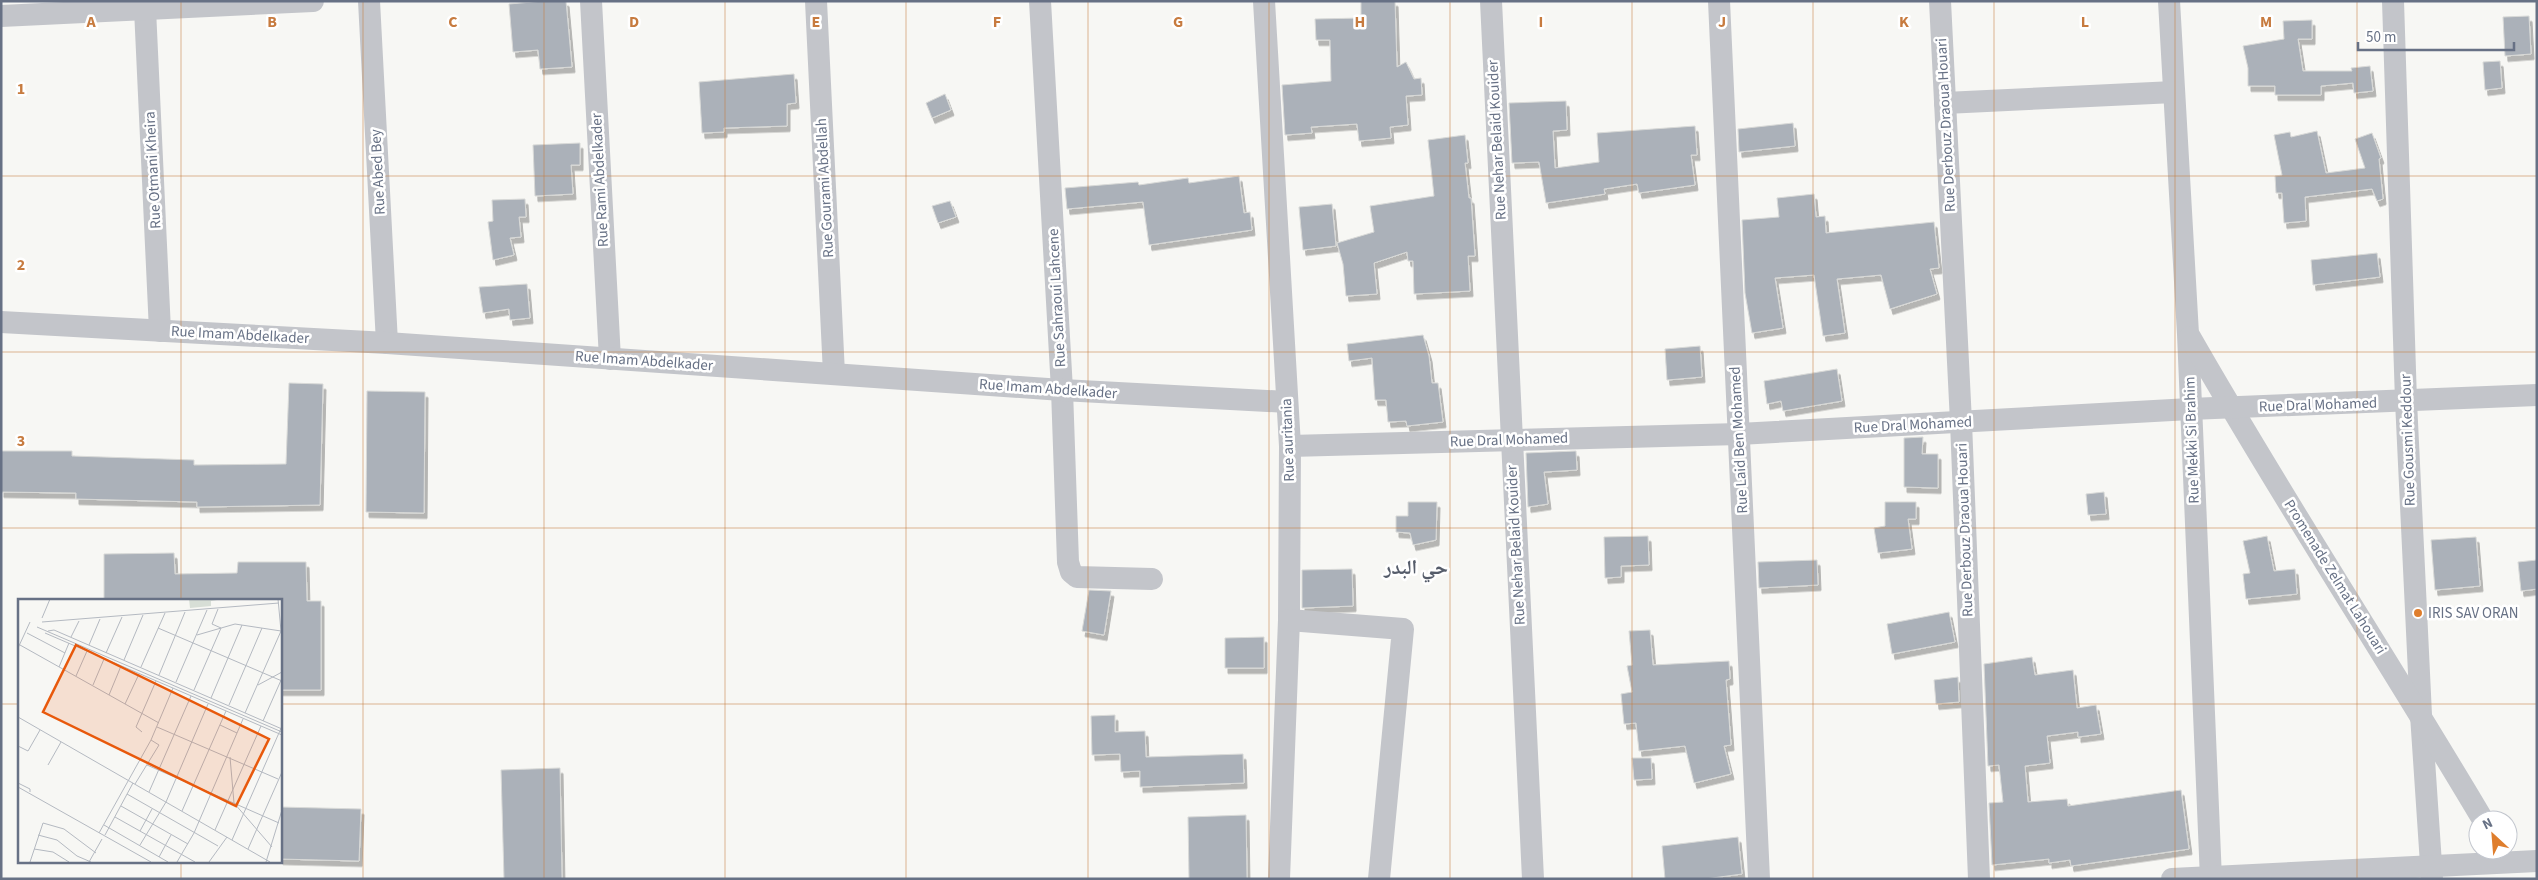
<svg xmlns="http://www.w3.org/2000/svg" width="2538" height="880" viewBox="0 0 2538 880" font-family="'Source Sans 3','Noto Naskh Arabic',sans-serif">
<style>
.building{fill:#abb1b9;stroke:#d8d9d7;filter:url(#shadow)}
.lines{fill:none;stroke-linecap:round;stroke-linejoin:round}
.minor{stroke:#c3c5ca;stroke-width:22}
.grid{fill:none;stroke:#c77b3f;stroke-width:1;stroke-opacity:0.55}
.poi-dot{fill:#df7e2d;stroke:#fff;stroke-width:2}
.labels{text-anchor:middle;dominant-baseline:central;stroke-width:5;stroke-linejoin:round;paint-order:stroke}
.street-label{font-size:15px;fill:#677185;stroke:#fff}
.poi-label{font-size:15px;fill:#677185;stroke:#fff;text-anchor:start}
.district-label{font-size:20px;font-weight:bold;fill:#555c6a;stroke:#fff}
.inset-road{fill:none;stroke:#b4b9c1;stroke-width:1}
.view{fill:#e8590c;fill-opacity:0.15;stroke:#e8590c;stroke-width:2.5}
.inset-edge{fill:none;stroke:#677185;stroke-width:2.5}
.grid-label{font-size:16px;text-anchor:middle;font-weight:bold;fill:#c77b3f;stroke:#fff;stroke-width:5;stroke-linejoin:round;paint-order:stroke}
</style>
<defs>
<filter id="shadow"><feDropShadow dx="3" dy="5.5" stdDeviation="0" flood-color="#0004"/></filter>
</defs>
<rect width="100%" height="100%" fill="#f7f7f4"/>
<g class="building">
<path d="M 544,1 L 566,1 L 572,67 L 540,69 L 538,50 L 513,52 L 509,4 Z"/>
<path d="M 1361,1 L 1395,1 L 1397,67 L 1406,62 L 1414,79 L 1421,78 L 1422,95 L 1406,96 L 1408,125 L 1390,127 L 1391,138 L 1359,141 L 1357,124 L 1311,127 L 1312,133 L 1285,135 L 1282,85 L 1331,81 L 1330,40 L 1316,40 L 1315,19 L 1361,18 Z"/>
<path d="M 2529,16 L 2531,54 L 2505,56 L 2503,17 Z"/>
<path d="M 2312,20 L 2312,39 L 2298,39 L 2303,71 L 2352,71 L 2351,68 L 2370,66 L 2373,91 L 2354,93 L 2353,83 L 2321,86 L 2321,95 L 2275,95 L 2275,86 L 2248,86 L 2248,68 L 2243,46 L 2284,39 L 2283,21 Z"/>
<path d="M 2500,61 L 2502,88 L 2485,90 L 2483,62 Z"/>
<path d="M 794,74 L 796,103 L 787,104 L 787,126 L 724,128 L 724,132 L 702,133 L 699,82 Z"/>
<path d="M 945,94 L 951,110 L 932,118 L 926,103 Z"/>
<path d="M 1566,101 L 1567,130 L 1553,131 L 1555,168 L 1599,162 L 1597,133 L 1695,126 L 1697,155 L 1691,155 L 1695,185 L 1639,193 L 1637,184 L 1604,189 L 1605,194 L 1546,203 L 1539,162 L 1512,163 L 1509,103 Z"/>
<path d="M 1793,123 L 1795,146 L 1739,152 L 1738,129 Z"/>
<path d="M 2317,131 L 2326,173 L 2365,168 L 2355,139 L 2372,133 L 2381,158 L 2379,159 L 2383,199 L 2377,201 L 2372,189 L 2305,197 L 2306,221 L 2284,223 L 2282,193 L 2276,193 L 2275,176 L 2282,175 L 2274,135 L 2290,132 L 2291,137 Z"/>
<path d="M 1465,135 L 1468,163 L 1465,163 L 1469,198 L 1471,198 L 1475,256 L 1468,256 L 1470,291 L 1414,294 L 1413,261 L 1408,261 L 1407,252 L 1374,263 L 1377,294 L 1346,296 L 1343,264 L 1337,243 L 1374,232 L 1370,206 L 1434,196 L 1428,140 Z"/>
<path d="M 580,143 L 580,165 L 571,165 L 573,194 L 535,196 L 533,145 Z"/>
<path d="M 1239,176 L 1244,213 L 1250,212 L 1252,230 L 1149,245 L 1143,202 L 1067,209 L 1065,188 L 1138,182 L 1139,185 L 1188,178 L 1189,183 Z"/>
<path d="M 1814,194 L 1816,217 L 1825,216 L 1826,233 L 1934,222 L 1939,268 L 1930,269 L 1937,294 L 1890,309 L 1881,275 L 1837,279 L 1845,333 L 1823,336 L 1814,275 L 1775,278 L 1783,328 L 1752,333 L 1745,293 L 1742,220 L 1779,217 L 1777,198 Z"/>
<path d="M 525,199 L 526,217 L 519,217 L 521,237 L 510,238 L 514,255 L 493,260 L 488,222 L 493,221 L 492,200 Z"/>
<path d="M 950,201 L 956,217 L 938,223 L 932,206 Z"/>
<path d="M 1332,204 L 1336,246 L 1303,250 L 1299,207 Z"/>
<path d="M 2377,253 L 2380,277 L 2313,285 L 2311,260 Z"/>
<path d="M 527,284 L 530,318 L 510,320 L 509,309 L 483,313 L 479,287 Z"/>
<path d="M 1423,335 L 1429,356 L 1432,383 L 1438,383 L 1443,422 L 1407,426 L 1406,421 L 1388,422 L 1386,400 L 1375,400 L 1372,358 L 1349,361 L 1347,344 Z"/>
<path d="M 1700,346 L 1702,377 L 1667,380 L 1665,349 Z"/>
<path d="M 1837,369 L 1842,401 L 1783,411 L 1781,401 L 1767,404 L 1764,381 Z"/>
<path d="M 289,383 L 323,384 L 320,505 L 197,507 L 197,502 L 76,499 L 76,493 L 1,492 L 1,451 L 72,451 L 72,456 L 194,460 L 194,465 L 286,464 Z"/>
<path d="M 367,391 L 425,392 L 424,513 L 366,512 Z"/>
<path d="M 1923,437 L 1922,454 L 1938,454 L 1938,488 L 1904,487 L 1904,438 Z"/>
<path d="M 1576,451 L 1577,470 L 1544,472 L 1548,504 L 1528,507 L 1526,453 Z"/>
<path d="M 2104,492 L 2106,514 L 2088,515 L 2086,494 Z"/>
<path d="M 1408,502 L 1437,502 L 1436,540 L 1413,545 L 1410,533 L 1396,532 L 1396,516 L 1408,516 Z"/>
<path d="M 1885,502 L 1916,502 L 1916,519 L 1908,519 L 1912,549 L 1878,553 L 1874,528 L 1885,526 Z"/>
<path d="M 1648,536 L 1649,565 L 1621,566 L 1621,577 L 1605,578 L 1604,537 Z"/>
<path d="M 2267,536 L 2274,571 L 2295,569 L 2297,594 L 2246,599 L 2243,574 L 2250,573 L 2243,541 Z"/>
<path d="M 2476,537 L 2480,586 L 2435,590 L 2431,540 Z"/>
<path d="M 174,553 L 175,574 L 237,573 L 238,562 L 306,562 L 307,601 L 321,601 L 321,690 L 280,690 L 280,600 L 104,600 L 104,554 Z"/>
<path d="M 1817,560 L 1818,585 L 1759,588 L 1758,562 Z"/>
<path d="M 2537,560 L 2537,589 L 2521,591 L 2518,562 Z"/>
<path d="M 1352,569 L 1353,606 L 1302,608 L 1302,570 Z"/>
<path d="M 1089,590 L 1111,591 L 1104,635 L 1082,631 Z"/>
<path d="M 1949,612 L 1955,642 L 1892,654 L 1887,624 Z"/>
<path d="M 1650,630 L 1653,665 L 1729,661 L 1730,679 L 1726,680 L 1731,745 L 1724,746 L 1731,774 L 1694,783 L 1685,746 L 1639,751 L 1636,723 L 1624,724 L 1621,694 L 1632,692 L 1627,666 L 1632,665 L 1629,631 Z"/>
<path d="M 1264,637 L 1264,668 L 1225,668 L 1225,638 Z"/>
<path d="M 2032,657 L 2035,675 L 2073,670 L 2077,708 L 2096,705 L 2101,734 L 2078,737 L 2078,732 L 2047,736 L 2050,763 L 2025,766 L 2028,802 L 2067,799 L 2068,806 L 2181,790 L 2189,849 L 2071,866 L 2070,860 L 2049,863 L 2049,859 L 1992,865 L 1989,803 L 2003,802 L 1999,765 L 1988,766 L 1984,664 Z"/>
<path d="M 1958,677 L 1959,702 L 1936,704 L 1934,680 Z"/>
<path d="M 1115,715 L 1115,732 L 1145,731 L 1146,757 L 1243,754 L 1244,783 L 1140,787 L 1140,771 L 1121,772 L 1120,754 L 1092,755 L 1091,716 Z"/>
<path d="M 1632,758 L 1651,758 L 1652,779 L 1634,780 Z"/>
<path d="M 560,768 L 562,879 L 504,879 L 501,770 Z"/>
<path d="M 280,807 L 361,809 L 359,861 L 280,859 Z"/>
<path d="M 1246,815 L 1247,879 L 1189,879 L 1188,817 Z"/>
<path d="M 1738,837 L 1742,874 L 1705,879 L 1665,879 L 1662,846 Z"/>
</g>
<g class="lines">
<g class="minor">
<path d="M 369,1 L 387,343"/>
<path d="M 591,1 L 610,359"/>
<path d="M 816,1 L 834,374"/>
<path d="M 1040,1 L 1062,390 L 1068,562 L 1071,572 L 1077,577 L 1152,579"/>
<path d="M 1264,1 L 1290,446 L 1289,620 L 1279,879"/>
<path d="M 1491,1 L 1533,879"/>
<path d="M 1719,1 L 1759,879"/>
<path d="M 1940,1 L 1961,422 L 1979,879"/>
<path d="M 2169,1 L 2188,334 L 2211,879"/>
<path d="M 2393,1 L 2406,401 L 2421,715 L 2432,879"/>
<path d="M 145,9 L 160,331"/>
<path d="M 1,16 L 313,1"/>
<path d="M 1945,103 L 2174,92"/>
<path d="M 1,322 L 387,343 L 1062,390 L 1287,402"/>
<path d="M 2190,337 C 2283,500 2387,658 2483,820"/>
<path d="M 1290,446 L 1739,434 L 2190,409 L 2537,395"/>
<path d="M 1289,620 L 1403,629 L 1379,879"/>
<path d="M 2172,879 L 2537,861"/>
</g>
</g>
<path class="grid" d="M 181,1 L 181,600M 363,1 L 363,879M 544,1 L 544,879M 725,1 L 725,879M 906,1 L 906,879M 1088,1 L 1088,879M 1269,1 L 1269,879M 1450,1 L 1450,879M 1632,1 L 1632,879M 1813,1 L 1813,879M 1994,1 L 1994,879M 2175,1 L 2175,879M 2357,1 L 2357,879M 1,176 L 2537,176M 1,352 L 2537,352M 1,528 L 2537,528M 1,704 L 19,704M 280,704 L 2537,704M 181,861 L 181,879"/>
<circle class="poi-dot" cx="2418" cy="613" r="5"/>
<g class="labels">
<g class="street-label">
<text transform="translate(1946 125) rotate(-93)">Rue Derbouz Draoua Houari</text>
<text transform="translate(1497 140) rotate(-93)">Rue Nehar Belaid Kouider</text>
<text transform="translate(153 170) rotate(-93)">Rue Otmani Kheira</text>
<text transform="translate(378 172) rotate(-93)">Rue Abed Bey</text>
<text transform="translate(600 180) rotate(-93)">Rue Rami Abdelkader</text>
<text transform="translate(825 188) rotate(-93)">Rue Gourami Abdellah</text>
<text transform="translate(1057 298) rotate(-93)">Rue Sahraoui Lahcene</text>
<text transform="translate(240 335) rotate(3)">Rue Imam Abdelkader</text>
<text transform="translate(644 361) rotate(4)">Rue Imam Abdelkader</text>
<text transform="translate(1048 389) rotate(4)">Rue Imam Abdelkader</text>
<text transform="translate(2318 405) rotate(-2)">Rue Dral Mohamed</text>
<text transform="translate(1913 425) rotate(-3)">Rue Dral Mohamed</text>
<text transform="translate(1288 440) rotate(-92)">Rue auritania</text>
<text transform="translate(1509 440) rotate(-2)">Rue Dral Mohamed</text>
<text transform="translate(1739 440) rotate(-93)">Rue Laid Ben Mohamed</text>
<text transform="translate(2192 440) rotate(-92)">Rue Mekki Si Brahim</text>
<text transform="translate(2408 440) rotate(-92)">Rue Gousmi Keddour</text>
<text transform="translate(1965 530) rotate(-92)">Rue Derbouz Draoua Houari</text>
<text transform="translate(1516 545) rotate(-93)">Rue Nehar Belaid Kouider</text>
<text transform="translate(2335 577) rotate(58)">Promenade Zelmat Lahouari</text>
</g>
<g class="poi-label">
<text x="2428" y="613">IRIS SAV ORAN</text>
</g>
<g class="district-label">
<text x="1416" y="568">حي البدر</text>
</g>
</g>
<g transform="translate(18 599)">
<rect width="264" height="264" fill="#f7f7f4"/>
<path d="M 171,0 L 199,0 L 199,1 L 193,2 L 193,7 L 172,9 Z" fill="#d7ded6"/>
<path class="inset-road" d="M 24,19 L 32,0M 24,23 L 261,4M 19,28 L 264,133M 140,29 L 264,82M 30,32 L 36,31 L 264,130M 9,34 L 47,54M 27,34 L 264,136M 179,36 L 217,25 L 263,32M 53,38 L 61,22M 2,46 L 141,124M 71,46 L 82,20M 0,49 L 12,23M 88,54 L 104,18M 106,61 L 125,16M 41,68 L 51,44M 123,68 L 147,14M 141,76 L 167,13M 58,77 L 69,52M 158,83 L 189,11M 75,86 L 86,60M 240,86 L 264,73M 176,91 L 203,29 L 194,25 L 200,10M 91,96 L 103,67M 193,99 L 224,26M 107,105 L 121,75M 211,106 L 244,29M 227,114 L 263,32 L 260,0M 0,118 L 252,263M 245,122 L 264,79M 202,126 L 219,134M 139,128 L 260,180M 124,133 L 118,128 L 138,82M 0,147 L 10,152 L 22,131M 212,158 L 216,204 L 254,248M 30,166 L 43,143M 129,166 L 261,224M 0,184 L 12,190 L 12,193M 117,185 L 141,146 L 133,141M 0,188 L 133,263M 131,193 L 173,97M 109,195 L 200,247M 103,207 L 170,245M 164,212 L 208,112M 97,218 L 177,263M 86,226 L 150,263M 197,231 L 243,127M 122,232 L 134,210M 81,234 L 133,141 L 155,89M 20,236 L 39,241 L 59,257 L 73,263M 87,236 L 115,184M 214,241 L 264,127M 122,246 L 148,203 L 190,105M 16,250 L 35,253 L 51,263M 230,250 L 264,173M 141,258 L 153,236M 12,263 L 25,224 L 46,230 L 78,254M 71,263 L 84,240M 159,263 L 176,234 L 225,120M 191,263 L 209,238M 248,263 L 264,211"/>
<path class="view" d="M 58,46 L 251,140 L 218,207 L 25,113 Z"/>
<rect width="264" height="264" class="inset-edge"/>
</g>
<g class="grid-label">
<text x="91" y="27">A</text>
<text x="272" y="27">B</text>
<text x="453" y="27">C</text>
<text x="634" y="27">D</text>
<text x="816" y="27">E</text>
<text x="997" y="27">F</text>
<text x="1178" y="27">G</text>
<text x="1360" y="27">H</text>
<text x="1541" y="27">I</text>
<text x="1722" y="27">J</text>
<text x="1904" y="27">K</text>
<text x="2085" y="27">L</text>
<text x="2266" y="27">M</text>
<text x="21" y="94">1</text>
<text x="21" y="270">2</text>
<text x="21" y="446">3</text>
</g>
<rect width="2538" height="880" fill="none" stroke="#677185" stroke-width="5"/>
<g transform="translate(2493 835) rotate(334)"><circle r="24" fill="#ffffff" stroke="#c2c6ce"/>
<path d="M0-4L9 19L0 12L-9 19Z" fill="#df7e2d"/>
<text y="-8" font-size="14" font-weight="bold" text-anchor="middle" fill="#677185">N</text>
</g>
<path d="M2358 42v8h156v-8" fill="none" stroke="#677185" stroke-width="2.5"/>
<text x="2366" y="42" font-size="15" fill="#677185" stroke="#ffffff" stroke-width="4" paint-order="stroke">50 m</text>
</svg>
